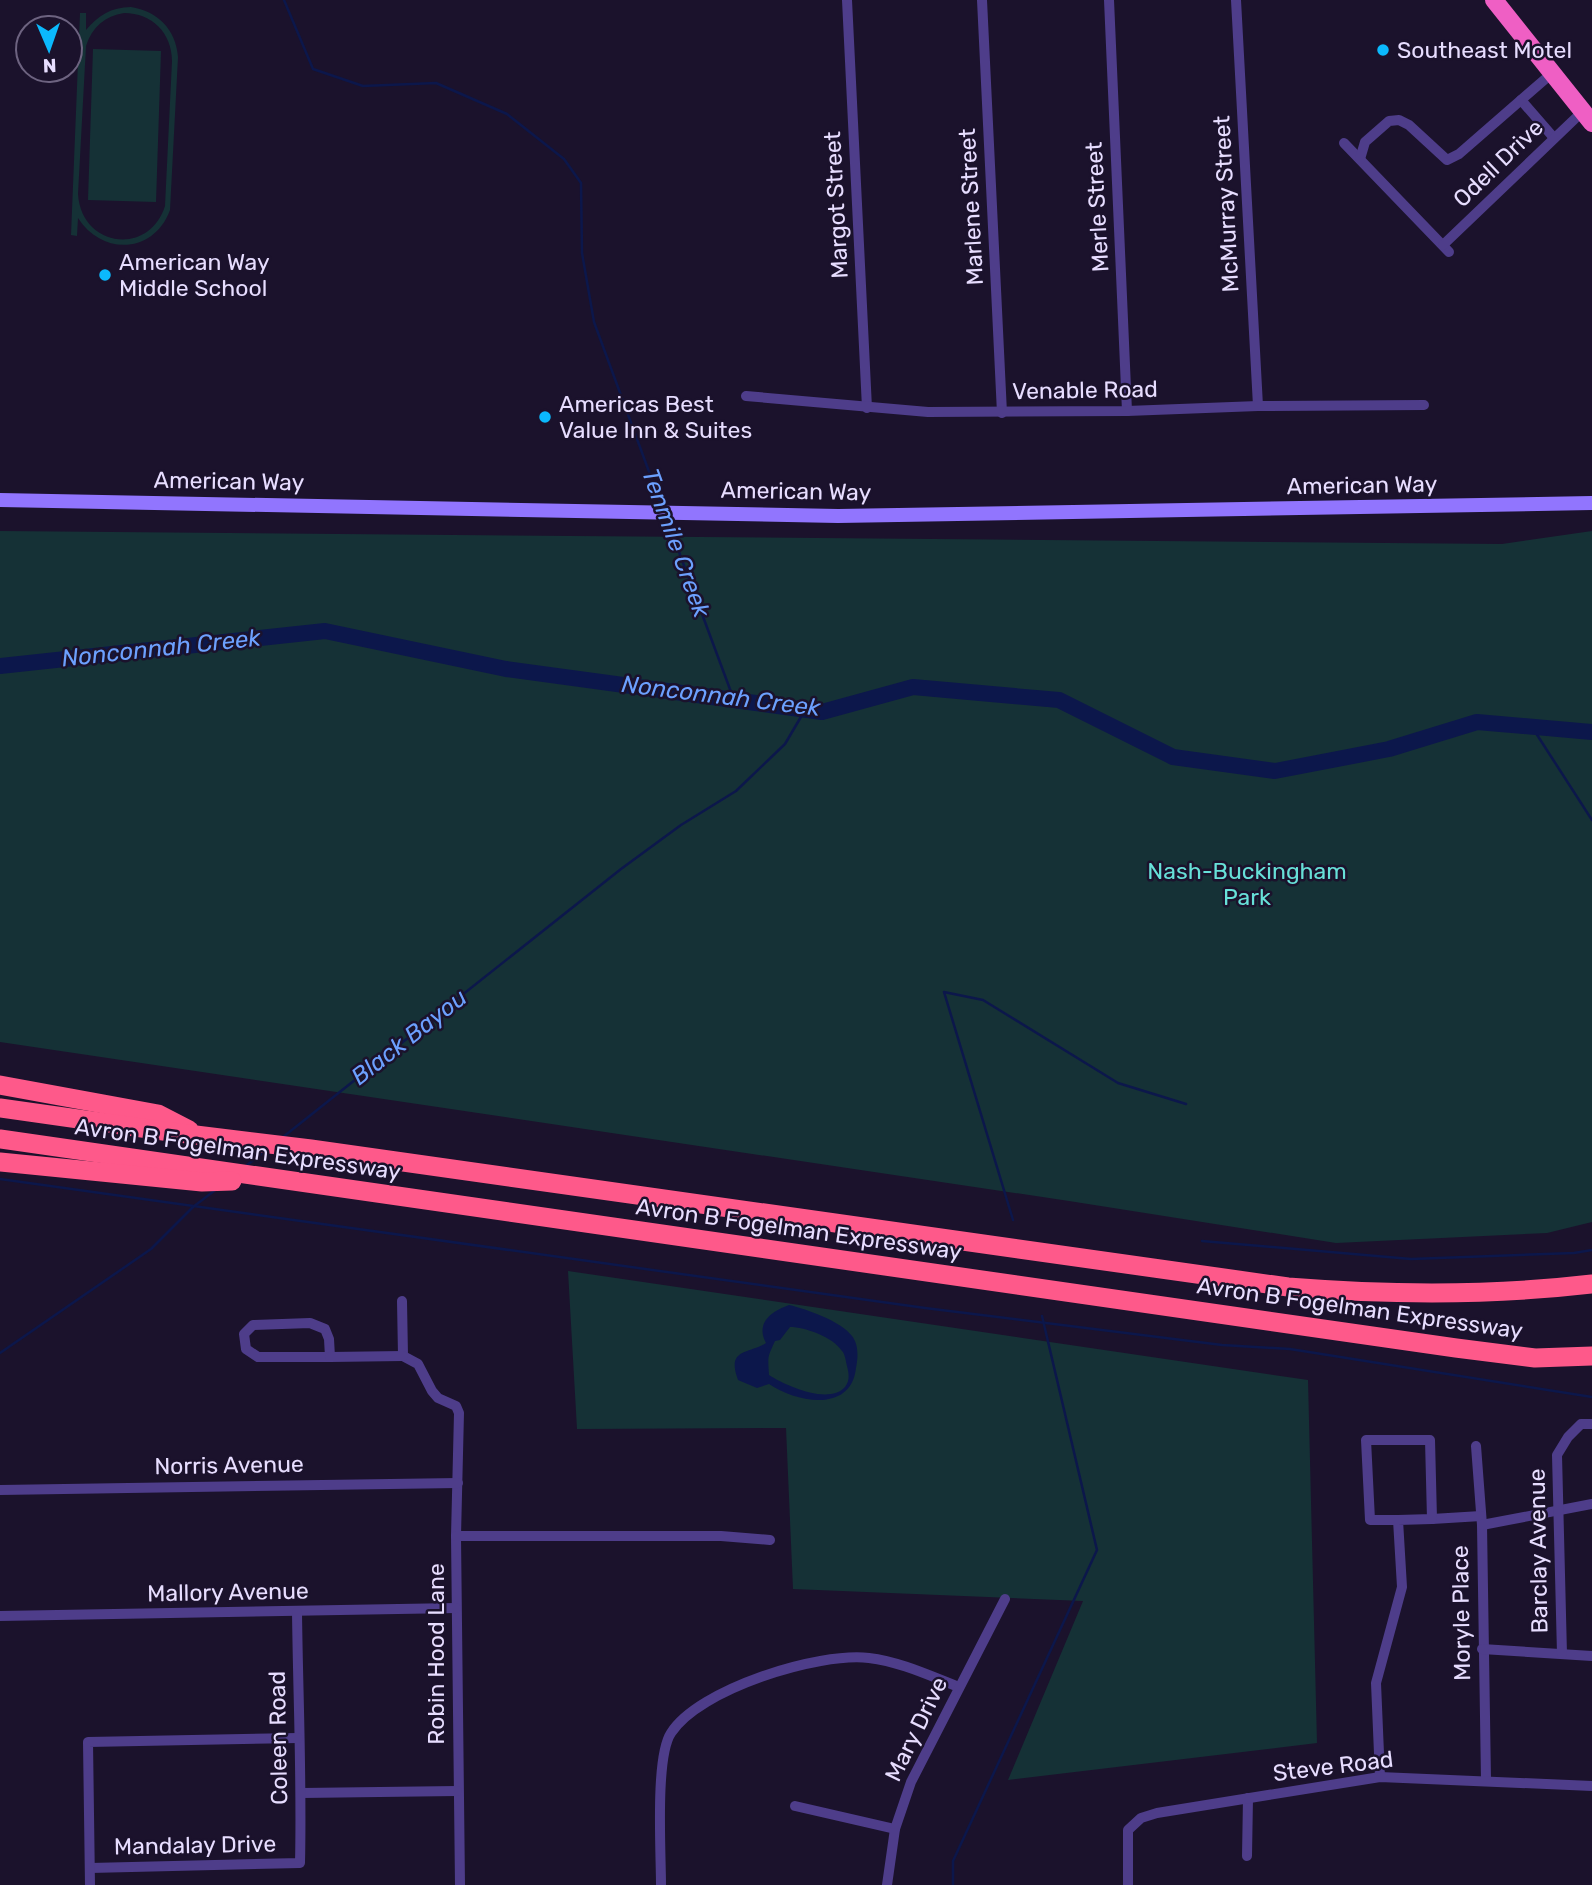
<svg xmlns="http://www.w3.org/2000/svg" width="1592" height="1885" viewBox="0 0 1592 1885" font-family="Rubik,sans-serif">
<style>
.green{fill:#153136;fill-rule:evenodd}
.water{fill:#0c174b;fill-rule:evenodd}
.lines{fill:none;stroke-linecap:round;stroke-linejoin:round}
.stream{stroke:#0c174b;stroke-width:2.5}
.river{stroke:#0c174b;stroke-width:16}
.minor{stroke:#4e3d8a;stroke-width:10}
.secondary{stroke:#9175fe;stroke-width:14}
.trunk{stroke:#ef5fc4;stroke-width:18}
.motorway{stroke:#fe598a;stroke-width:19}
.poi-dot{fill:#0bb9fd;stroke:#1b122c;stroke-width:2.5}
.labels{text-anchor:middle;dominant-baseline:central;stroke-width:5;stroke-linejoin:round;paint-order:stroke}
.poi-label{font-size:23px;fill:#e7ddff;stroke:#1b122c;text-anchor:start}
.street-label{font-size:23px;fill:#e7ddff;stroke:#1b122c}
.park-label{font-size:23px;fill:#67e0d8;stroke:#1b122c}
.water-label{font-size:24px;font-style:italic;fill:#6ca0fe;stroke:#1b122c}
</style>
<rect width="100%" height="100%" fill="#1b122c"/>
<g class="green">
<path d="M 131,7 C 157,11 176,29 178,57 L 170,210 C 154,254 102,256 78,218 L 77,236 L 71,235 L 80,13 L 86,13 L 86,30 C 98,16 111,7 131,7 ZM 124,13 C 152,13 172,33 172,61 L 165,206 C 149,257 81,247 78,194 L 86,46 C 92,27 105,16 124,13 Z"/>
<path d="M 93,49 L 161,51 L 156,202 L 88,200 Z"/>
<path d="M 0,531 L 1502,544 L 1592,531 L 1592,1222 L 1547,1233 L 1336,1243 L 1069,1201 L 0,1042 Z"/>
<path d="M 568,1271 L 1308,1380 L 1317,1743 L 1008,1780 L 1083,1601 L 793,1589 L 786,1428 L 577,1429 Z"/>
</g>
<path class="water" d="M 789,1305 C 807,1309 842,1322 852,1336 C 859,1345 858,1358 856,1368 C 851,1413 797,1403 769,1384 L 757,1388 L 738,1380 C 726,1348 749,1354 766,1343 C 755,1323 772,1311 789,1305 ZM 790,1327 C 805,1327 833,1337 842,1351 C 845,1354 846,1362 847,1366 C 849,1374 850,1380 845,1387 C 829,1405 786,1386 769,1375 C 768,1357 767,1358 775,1341 L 780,1340 Z"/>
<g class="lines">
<g class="stream">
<path d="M 284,0 L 313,69 L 363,86 L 436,83 L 507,114 L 564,159 L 581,183 L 582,253 L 594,322 L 662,507"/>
<path d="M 666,517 L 734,700"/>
<path d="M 1532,727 L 1592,820"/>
<path d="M 283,1137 L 621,869 L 681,825 L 736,791 L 785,744 L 805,710"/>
<path d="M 247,1165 L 264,1152"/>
<path d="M 0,1179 L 925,1308 L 1222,1345 L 1290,1349 L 1592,1397"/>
<path d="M 1013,1220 L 944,992 L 983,1000 L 1118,1083 L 1186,1104"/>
<path d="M 1202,1241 L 1411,1259 L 1574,1253 L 1592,1250"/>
<path d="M 0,1353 L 151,1249 L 193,1207 L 214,1191"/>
<path d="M 953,1885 L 953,1861 L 1097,1550 L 1042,1316"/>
</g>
<path class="river" d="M 0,666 L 325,631 L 506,669 L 822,712 L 913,687 L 1059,700 L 1173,757 L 1275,771 L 1389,749 L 1477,722 L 1592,732"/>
<g class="minor">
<path d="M 847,0 L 867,408"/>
<path d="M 982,0 L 1002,413"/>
<path d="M 1109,0 L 1127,411"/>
<path d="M 1236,0 L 1258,406"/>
<path d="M 1521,100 L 1554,138"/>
<path d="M 1344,143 L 1449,252"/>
<path d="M 1360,159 L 1365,142 L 1389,121 L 1399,120 L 1409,125 L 1447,160 L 1459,154 L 1551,74"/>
<path d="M 1443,245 L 1582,112"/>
<path d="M 746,396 L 928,412 L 1127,411 L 1258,406 L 1424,405"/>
<path d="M 402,1301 L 403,1356 L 418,1364 L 432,1391 L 438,1398 L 456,1406 L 459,1413 L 456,1536 L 460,1885"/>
<path d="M 310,1323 L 325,1329 L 329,1339 L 330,1357 L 258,1357 L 246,1349 L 244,1334 L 253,1325 Z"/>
<path d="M 330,1357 L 403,1356"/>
<path d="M 1476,1446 L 1482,1525 L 1486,1780"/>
<path d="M 0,1490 L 458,1483"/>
<path d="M 1432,1519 L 1481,1516"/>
<path d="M 1482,1525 L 1592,1504"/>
<path d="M 456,1536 L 721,1536 L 770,1540"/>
<path d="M 0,1616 L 456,1608"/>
<path d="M 1482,1649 L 1592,1656"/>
<path d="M 1562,1654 L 1557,1455 L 1568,1437 L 1581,1424 L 1592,1424"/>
<path d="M 1380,1777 L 1376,1683 L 1402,1587 L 1398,1520 L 1370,1520 L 1366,1440 L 1430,1440 L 1432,1519 L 1398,1520"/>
<path d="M 302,1793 L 457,1791"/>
<path d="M 795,1806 L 895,1829"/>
<path d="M 1247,1856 L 1248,1798"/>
<path d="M 90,1868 L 300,1863 C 302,1779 298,1696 297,1612"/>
<path d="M 90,1885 L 88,1742 L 298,1738"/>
<path d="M 661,1885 C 661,1852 655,1757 671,1733 C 699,1689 818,1652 869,1658 C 901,1662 930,1676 959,1687"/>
<path d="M 887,1885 L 895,1829 L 911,1782 L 1005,1599"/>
<path d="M 1128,1885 L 1128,1830 L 1141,1818 L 1157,1813 L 1380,1777 L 1592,1786"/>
</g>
<path class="secondary" d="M 0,500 L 838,516 L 1592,503"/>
<path class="trunk" d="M 1494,0 L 1592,123"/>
<g class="motorway">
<path d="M 0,1085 L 158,1114 L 189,1130"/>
<path d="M 0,1108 L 163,1131 L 311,1149 L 1288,1287 C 1390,1295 1490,1296 1592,1284"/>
<path d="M 0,1139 L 1456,1348 L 1535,1358 L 1592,1356"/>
<path d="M 0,1162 L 202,1182 L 232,1181"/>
</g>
</g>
<g class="poi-dot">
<circle cx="1383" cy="50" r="7"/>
<circle cx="105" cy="275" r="7"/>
<circle cx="545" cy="417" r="7"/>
</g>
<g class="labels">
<g class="poi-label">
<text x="1397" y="50">Southeast Motel</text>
<text x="119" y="262">American Way<tspan x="119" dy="26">Middle School</tspan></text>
<text x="559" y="404">Americas Best<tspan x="559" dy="26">Value Inn &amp; Suites</tspan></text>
</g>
<g class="street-label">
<text transform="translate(1498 163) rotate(-44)">Odell Drive</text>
<text transform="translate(1226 204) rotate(-93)">McMurray Street</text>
<text transform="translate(836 205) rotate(-93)">Margot Street</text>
<text transform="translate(971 207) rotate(-93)">Marlene Street</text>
<text transform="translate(1097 207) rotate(-93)">Merle Street</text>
<text transform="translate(1085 390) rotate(-1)">Venable Road</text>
<text transform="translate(229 481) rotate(1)">American Way</text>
<text transform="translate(1362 485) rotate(-1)">American Way</text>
<text transform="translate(796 491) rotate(1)">American Way</text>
<text transform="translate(238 1149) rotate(8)">Avron B Fogelman Expressway</text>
<text transform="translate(799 1229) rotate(8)">Avron B Fogelman Expressway</text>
<text transform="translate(1360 1308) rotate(8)">Avron B Fogelman Expressway</text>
<text transform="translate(229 1465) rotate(-1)">Norris Avenue</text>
<text transform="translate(1538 1551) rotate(-91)">Barclay Avenue</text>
<text transform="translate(228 1592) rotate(-1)">Mallory Avenue</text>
<text transform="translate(1461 1613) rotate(-91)">Moryle Place</text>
<text transform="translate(436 1654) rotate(-90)">Robin Hood Lane</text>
<text transform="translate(916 1729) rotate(-64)">Mary Drive</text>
<text transform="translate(278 1738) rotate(-91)">Coleen Road</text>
<text transform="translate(1333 1766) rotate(-7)">Steve Road</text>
<text transform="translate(195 1845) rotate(-1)">Mandalay Drive</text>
</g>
<g class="park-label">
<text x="1247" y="871">Nash-Buckingham<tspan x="1247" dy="26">Park</tspan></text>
</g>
<g class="water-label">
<text transform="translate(676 543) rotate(70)">Tenmile Creek</text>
<text transform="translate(161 648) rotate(-6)">Nonconnah Creek</text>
<text transform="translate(721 696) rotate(7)">Nonconnah Creek</text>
<text transform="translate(409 1037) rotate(-38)">Black Bayou</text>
</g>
</g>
<g transform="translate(49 49) rotate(178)"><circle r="33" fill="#1b122c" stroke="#6d6380" stroke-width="2"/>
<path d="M0-5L12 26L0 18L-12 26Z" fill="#0bb9fd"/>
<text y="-10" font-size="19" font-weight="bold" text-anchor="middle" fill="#e7ddff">N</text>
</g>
</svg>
